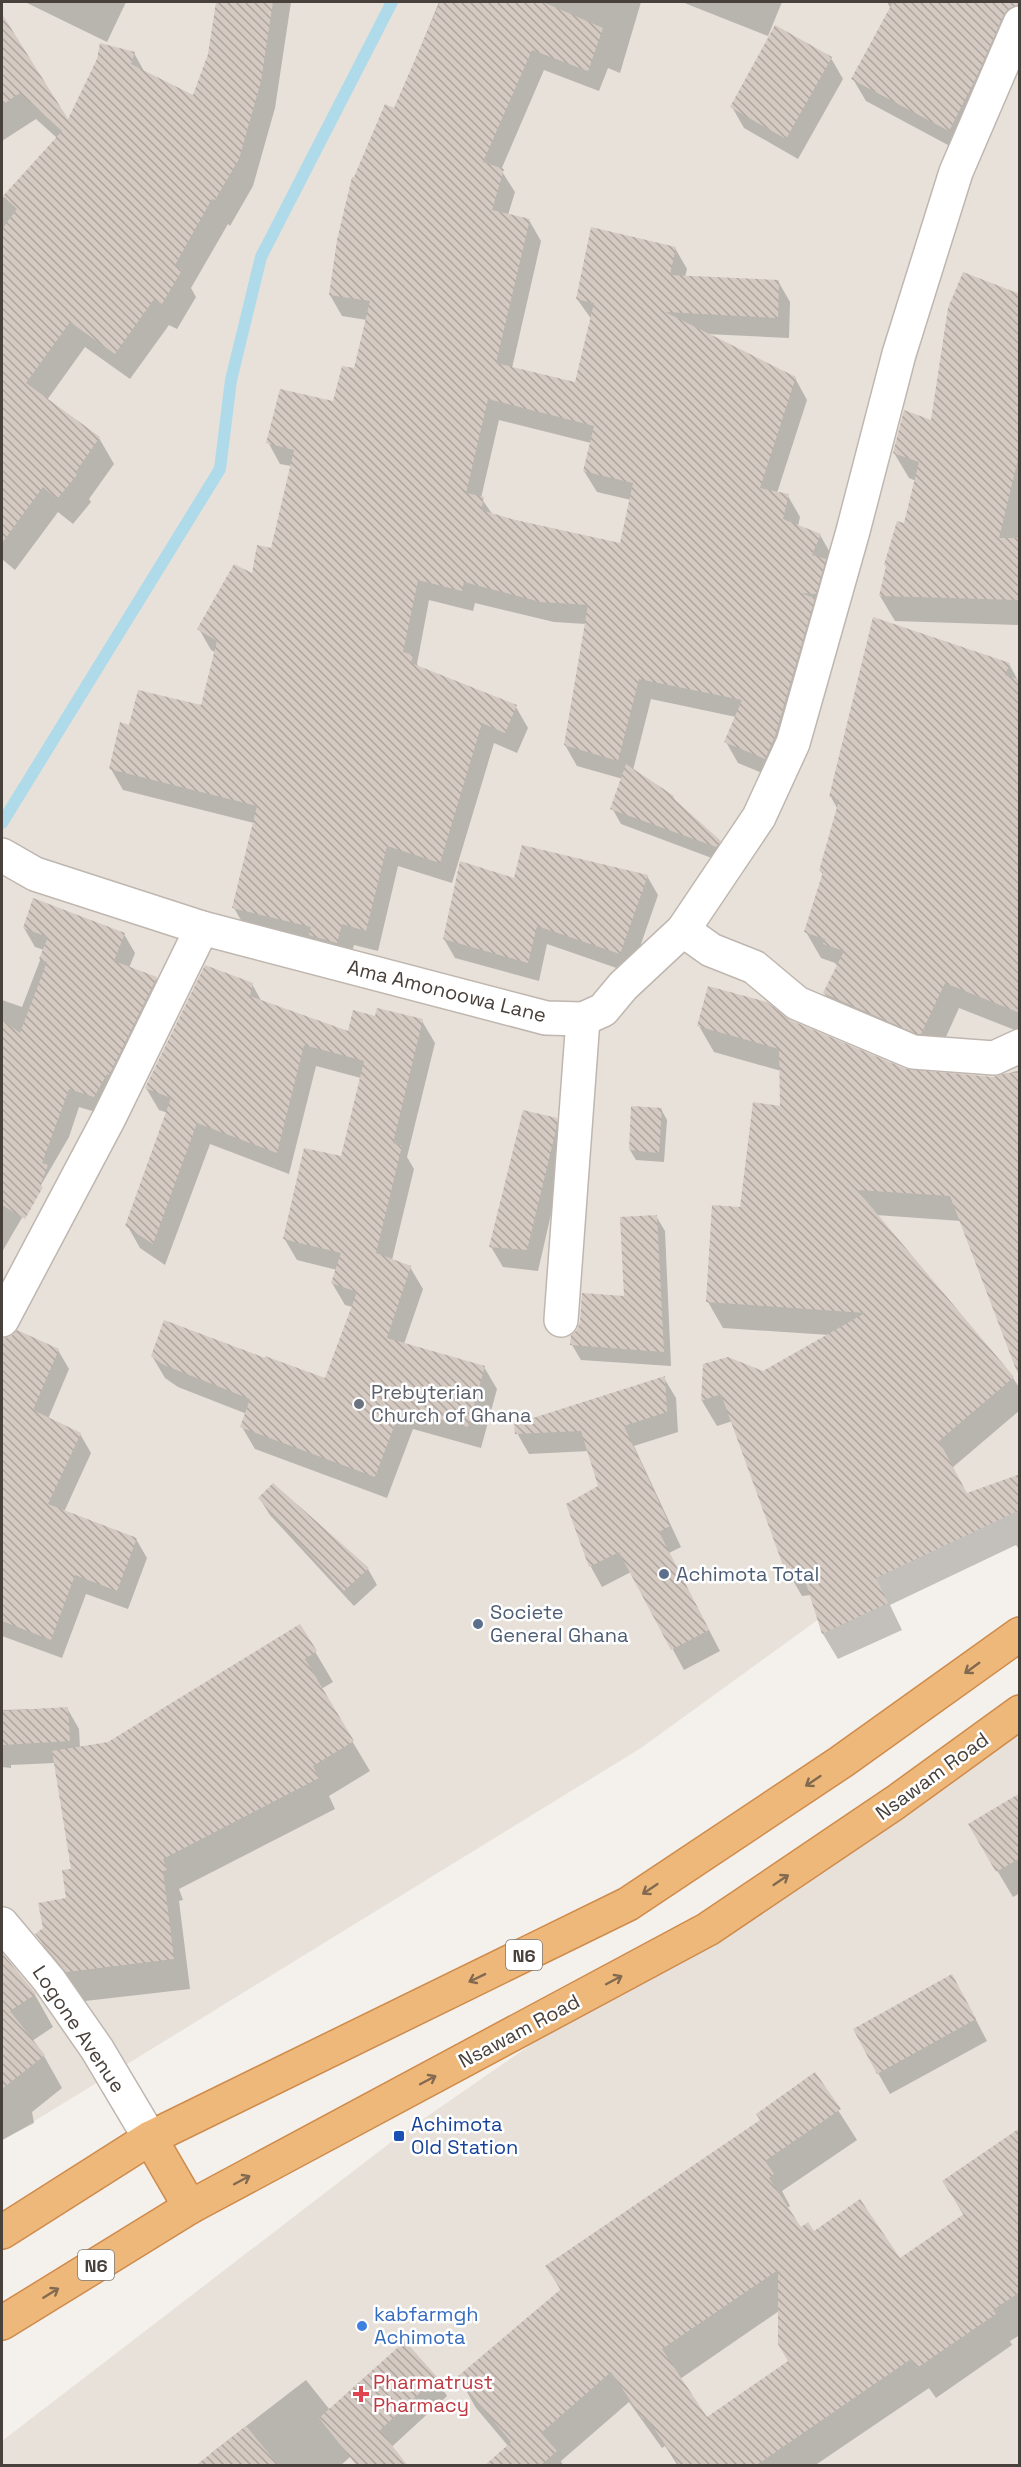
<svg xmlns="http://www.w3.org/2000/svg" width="1021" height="2467" viewBox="0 0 1021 2467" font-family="'Space Grotesk',sans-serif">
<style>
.residential{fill:#e7e1da}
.shadow{fill:#0003;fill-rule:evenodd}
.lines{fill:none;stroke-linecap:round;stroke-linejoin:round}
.stream{stroke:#afdaea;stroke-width:12}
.building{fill:url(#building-back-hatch);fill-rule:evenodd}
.street-casing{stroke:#bfb6af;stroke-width:36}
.highway-casing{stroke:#ce8b4b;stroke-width:36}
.street{stroke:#fff;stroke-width:33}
.highway{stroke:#efb87b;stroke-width:33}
.oneway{stroke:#826a51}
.worship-dot{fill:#6b7280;stroke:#fff;stroke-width:2}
.service-dot{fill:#5c6f8a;stroke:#fff;stroke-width:2}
.transit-dot{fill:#1a4fb4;stroke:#fff;stroke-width:2}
.shop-dot{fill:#3f7fe0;stroke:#fff;stroke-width:2}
.health-dot{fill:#e0444e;stroke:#fff;stroke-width:2}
.labels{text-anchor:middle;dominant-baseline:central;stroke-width:5;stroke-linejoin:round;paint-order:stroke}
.shield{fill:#fff;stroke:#7f7975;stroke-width:1.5}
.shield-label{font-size:18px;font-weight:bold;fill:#48403a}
.street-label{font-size:20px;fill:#48403a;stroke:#fff}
.worship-label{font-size:20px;fill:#5b616d;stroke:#fff;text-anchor:start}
.service-label{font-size:20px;fill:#4e5e75;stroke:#fff;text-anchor:start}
.transit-label{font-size:20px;fill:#164399;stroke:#fff;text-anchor:start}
.shop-label{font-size:20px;fill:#366cbe;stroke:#fff;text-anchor:start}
.health-label{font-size:20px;fill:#be3a42;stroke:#fff;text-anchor:start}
</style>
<defs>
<pattern id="building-back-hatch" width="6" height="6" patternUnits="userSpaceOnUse" patternTransform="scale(1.5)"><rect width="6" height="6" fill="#d4cac2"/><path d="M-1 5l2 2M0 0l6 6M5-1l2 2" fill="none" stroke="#aea59f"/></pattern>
</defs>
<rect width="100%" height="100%" fill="#f4f0eb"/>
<g class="residential">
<path d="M 2,2 L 1019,2 L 1019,1474 L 641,1748 L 2,2141 Z"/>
<path d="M 1019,1706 L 1019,2465 L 2,2466 L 2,2441 L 399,2136 Z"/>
</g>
<g class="shadow">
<path d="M 25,2 L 126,2 L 107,42 Z"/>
<path d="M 218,2 L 291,2 L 275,108 L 253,186 L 230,226 L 228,224 L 191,288 L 196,297 L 177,329 L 169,325 L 130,379 L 85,347 L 47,400 L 99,438 L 114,464 L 89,499 L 91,502 L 73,524 L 58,512 L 15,570 L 2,559 L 2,199 L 57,138 L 36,119 L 2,141 L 2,43 L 13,35 L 69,122 L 134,53 L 145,73 L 194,97 L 209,55 Z"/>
<path d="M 439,2 L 641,2 L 620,73 L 608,68 L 599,91 L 544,70 L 501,170 L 515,192 L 508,215 L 529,220 L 541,241 L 512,368 L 576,384 L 592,320 L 577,299 L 675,248 L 687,269 L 685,277 L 778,281 L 790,302 L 789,338 L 706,334 L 795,378 L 807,400 L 777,493 L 788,496 L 800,517 L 798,526 L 820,535 L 832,556 L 777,779 L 738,763 L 726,742 L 736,717 L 651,699 L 633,770 L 673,797 L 678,805 L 719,842 L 729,858 L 725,863 L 621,824 L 612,808 L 623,779 L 577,766 L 565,745 L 586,624 L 554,622 L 475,603 L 473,611 L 429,600 L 417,664 L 419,668 L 516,707 L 528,728 L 517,753 L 494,743 L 452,883 L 398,866 L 378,951 L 354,945 L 349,963 L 246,929 L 234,908 L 254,823 L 123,790 L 111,769 L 131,726 L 202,707 L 216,653 L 211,650 L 199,629 L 253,576 L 272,550 L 291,466 L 280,464 L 268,442 L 334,403 L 355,370 L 367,320 L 342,316 L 330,295 L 355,179 L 395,110 ZM 499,420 L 591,443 L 584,471 L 597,492 L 631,500 L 621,544 L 493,515 L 481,498 Z"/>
<path d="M 682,2 L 782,2 L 768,36 Z"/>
<path d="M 887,2 L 1020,2 L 1020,33 L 961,152 L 866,101 L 853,79 L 896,18 Z"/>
<path d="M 831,58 L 843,79 L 798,159 L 744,128 L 732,107 Z"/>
<path d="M 1020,296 L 1020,625 L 895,621 L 880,596 L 905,525 L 916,481 L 909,478 L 894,453 L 933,422 Z"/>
<path d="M 1009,664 L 1019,682 L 1020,1032 L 959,1008 L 936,1059 L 839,1019 L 824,993 L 838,967 L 835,963 L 821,958 L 806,932 L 823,875 L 820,870 L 838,810 L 831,797 Z"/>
<path d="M 647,876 L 658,895 L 631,973 L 547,944 L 539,981 L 455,958 L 444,939 L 515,880 Z"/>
<path d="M 24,928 L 124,934 L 135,953 L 129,968 L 156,978 L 167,997 L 105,1115 L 79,1107 L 69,1137 L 2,1252 L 2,1000 L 22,1007 L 44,950 L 35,947 Z"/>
<path d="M 252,984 L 262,1002 L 349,1033 L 376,1017 L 422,1021 L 435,1043 L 407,1157 L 414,1169 L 392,1260 L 410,1267 L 423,1289 L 404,1344 L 484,1367 L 497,1389 L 481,1448 L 413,1429 L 387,1498 L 255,1449 L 242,1427 L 247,1414 L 178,1387 L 165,1378 L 152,1356 L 266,1360 L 326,1380 L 353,1307 L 345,1305 L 332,1283 L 337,1270 L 297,1260 L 284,1238 L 342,1158 L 361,1078 L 316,1066 L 289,1174 L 210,1144 L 165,1265 L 140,1248 L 127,1225 L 168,1113 L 159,1110 L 146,1088 Z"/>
<path d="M 789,1022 L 911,1072 L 993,1078 L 1020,1070 L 1020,1375 L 961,1221 L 876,1215 L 1013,1378 L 1020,1389 L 1020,1410 L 952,1468 L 967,1495 L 1020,1475 L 1020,1551 L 1016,1545 L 890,1605 L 902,1630 L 838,1659 L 823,1634 L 811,1595 L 802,1596 L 787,1570 L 733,1421 L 717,1426 L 702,1401 L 704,1366 L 763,1373 L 829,1335 L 723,1328 L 708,1302 L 741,1209 L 781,1107 L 781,1071 L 714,1052 L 699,1026 Z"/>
<path d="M 661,1109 L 667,1120 L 664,1162 L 636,1160 L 630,1150 Z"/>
<path d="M 556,1119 L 568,1140 L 538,1271 L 503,1267 L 491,1247 Z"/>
<path d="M 656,1216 L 665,1231 L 671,1366 L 581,1360 L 572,1345 L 625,1297 Z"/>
<path d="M 2,1340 L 58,1350 L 69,1369 L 48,1419 L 80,1434 L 91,1453 L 64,1512 L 136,1539 L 147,1558 L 128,1609 L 86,1594 L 62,1658 L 2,1636 Z"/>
<path d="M 664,1378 L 676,1398 L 678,1432 L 634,1446 L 681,1547 L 669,1553 L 720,1651 L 684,1670 L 631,1572 L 602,1587 L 591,1567 L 568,1504 L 600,1487 L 589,1451 L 529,1454 L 517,1433 Z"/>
<path d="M 260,1499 L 368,1569 L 377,1585 L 354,1606 L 270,1515 Z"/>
<path d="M 300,1626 L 333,1682 L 321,1689 L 370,1771 L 329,1796 L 335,1809 L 179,1889 L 183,1900 L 179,1901 L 190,1989 L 85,2001 L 54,1964 L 37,1934 L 45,1929 L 68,1899 L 73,1870 L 55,1763 L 11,1765 L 11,1768 L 2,1767 L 2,1710 L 67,1708 L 79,1729 L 80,1748 L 109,1743 Z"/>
<path d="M 1020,1795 L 1020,1893 L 1013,1897 L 970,1825 Z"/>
<path d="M 2,1957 L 35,1995 L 53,2027 L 32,2041 L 44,2056 L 62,2088 L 32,2112 L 34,2123 L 2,2140 Z"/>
<path d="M 964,1997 L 987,2041 L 890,2094 L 878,2073 Z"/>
<path d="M 815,2074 L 857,2140 L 782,2191 L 790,2206 L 787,2208 L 801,2229 L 899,2260 L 964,2216 L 944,2181 L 1020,2130 L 1020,2335 L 1010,2341 L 1012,2345 L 936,2398 L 929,2388 L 814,2466 L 678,2466 L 665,2446 L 662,2448 L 629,2402 L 561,2461 L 563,2466 L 500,2466 L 509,2447 L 476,2408 L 459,2378 L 561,2291 L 547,2267 L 762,2121 ZM 779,2311 L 790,2361 L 706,2419 L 680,2379 Z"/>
<path d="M 436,2378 L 447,2396 L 372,2465 L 359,2449 L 340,2466 L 217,2466 L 210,2454 L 306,2380 L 330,2410 Z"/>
</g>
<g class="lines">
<path class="stream" d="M 2,823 L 220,469 L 231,380 L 261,257 L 392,2"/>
</g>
<g class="building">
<path d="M 216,2 L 273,2 L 261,81 L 239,159 L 215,200 L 212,199 L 175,265 L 182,270 L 162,304 L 154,299 L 115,354 L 70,322 L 26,383 L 100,437 L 75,473 L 77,475 L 57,499 L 43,487 L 2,543 L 2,229 L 17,209 L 3,196 L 62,131 L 20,93 L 2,105 L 2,14 L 68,119 L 97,59 L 100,43 L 135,52 L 131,64 L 193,95 L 208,54 Z"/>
<path d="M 440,2 L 543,2 L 603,28 L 588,71 L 532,50 L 483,162 L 504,169 L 492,210 L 530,219 L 496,363 L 575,382 L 594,303 L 576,299 L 591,227 L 676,247 L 670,275 L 779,280 L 778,318 L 665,312 L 796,377 L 760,488 L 789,494 L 783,519 L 821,534 L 812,555 L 826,559 L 816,594 L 800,593 L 815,598 L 775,736 L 765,759 L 724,742 L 742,700 L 639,679 L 618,761 L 564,745 L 588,605 L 541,602 L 464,582 L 462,591 L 418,580 L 403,652 L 413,655 L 411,663 L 517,705 L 505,733 L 482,723 L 440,863 L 387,846 L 366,931 L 342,924 L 337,943 L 309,935 L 311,927 L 232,908 L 257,806 L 109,769 L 120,722 L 129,725 L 138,690 L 201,705 L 217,641 L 197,629 L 234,564 L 252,573 L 257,545 L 271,548 L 294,450 L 266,443 L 280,389 L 333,401 L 342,366 L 354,368 L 370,301 L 329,295 L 337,240 L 352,177 L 354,177 L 385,104 L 394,108 ZM 488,399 L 594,426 L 583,471 L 633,483 L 620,543 L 515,520 L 481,510 L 484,497 L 466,493 Z"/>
<path d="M 893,2 L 1020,2 L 1020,5 L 1009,8 L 1003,16 L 976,78 L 949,131 L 851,79 Z"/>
<path d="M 775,25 L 832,57 L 786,139 L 730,107 Z"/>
<path d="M 963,272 L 1020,294 L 1020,451 L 999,538 L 1020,538 L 1020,600 L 879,596 L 886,566 L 884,565 L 897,521 L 904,523 L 919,462 L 893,453 L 904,410 L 931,420 L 948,308 Z"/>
<path d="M 873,617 L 1010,663 L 1005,675 L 1020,680 L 1020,1013 L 945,983 L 921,1034 L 917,1034 L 823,993 L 844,951 L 823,944 L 825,939 L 804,932 L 823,872 L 819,871 L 839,800 L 829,797 Z"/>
<path d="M 626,764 L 674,796 L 673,798 L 721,841 L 716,847 L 610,809 Z"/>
<path d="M 522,845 L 648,875 L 620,954 L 537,926 L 528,963 L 443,939 L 460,861 L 514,878 Z"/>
<path d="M 33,898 L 125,933 L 114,961 L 157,977 L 109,1075 L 107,1074 L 94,1097 L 69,1089 L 42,1163 L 48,1165 L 40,1186 L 43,1187 L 25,1219 L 2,1205 L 2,1020 L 20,1033 L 47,962 L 39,959 L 48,937 L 23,928 Z"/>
<path d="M 205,965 L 253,983 L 250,996 L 348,1031 L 353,1010 L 375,1016 L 377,1008 L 423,1019 L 393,1143 L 402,1146 L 376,1253 L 411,1266 L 387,1338 L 485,1366 L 468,1427 L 401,1408 L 375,1477 L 240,1427 L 250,1399 L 164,1365 L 151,1356 L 164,1320 L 265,1358 L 265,1356 L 325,1378 L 357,1292 L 331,1283 L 341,1253 L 283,1239 L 304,1148 L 341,1156 L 364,1061 L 304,1045 L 277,1153 L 197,1123 L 153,1244 L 125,1226 L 171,1098 L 145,1088 Z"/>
<path d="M 708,986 L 767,1002 L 790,1020 L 906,1069 L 993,1077 L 1006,1073 L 1020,1073 L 1020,1372 L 1017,1372 L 950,1196 L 857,1190 L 1014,1377 L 939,1441 L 967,1493 L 1020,1474 L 1020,1510 L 876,1578 L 888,1603 L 822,1634 L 801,1568 L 785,1571 L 721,1394 L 701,1401 L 703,1364 L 728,1357 L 763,1371 L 865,1313 L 706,1302 L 712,1205 L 740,1207 L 753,1102 L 780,1106 L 779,1049 L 697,1026 Z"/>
<path d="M 631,1106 L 662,1108 L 659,1153 L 629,1150 Z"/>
<path d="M 523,1110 L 557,1118 L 556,1130 L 527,1250 L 489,1247 Z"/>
<path d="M 657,1215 L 664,1352 L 570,1345 L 571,1335 L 577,1330 L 580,1322 L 582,1293 L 624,1296 L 620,1217 Z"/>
<path d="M 17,1330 L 59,1349 L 33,1410 L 81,1433 L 48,1504 L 137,1538 L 117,1591 L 75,1575 L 51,1640 L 2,1621 L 2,1339 L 11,1336 Z"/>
<path d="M 665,1376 L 667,1412 L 624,1426 L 670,1526 L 659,1532 L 709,1630 L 671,1650 L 619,1552 L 589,1567 L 566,1504 L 598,1486 L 581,1431 L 515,1434 L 514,1424 Z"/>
<path d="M 273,1483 L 369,1568 L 344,1591 L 258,1498 Z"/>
<path d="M 300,1624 L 317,1651 L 305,1659 L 354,1741 L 313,1766 L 319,1778 L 163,1859 L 167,1870 L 163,1871 L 174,1959 L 66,1972 L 35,1934 L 43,1928 L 38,1903 L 66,1898 L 62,1870 L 71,1869 L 52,1751 L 108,1742 Z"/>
<path d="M 68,1707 L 70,1741 L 2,1745 L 2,1711 Z"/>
<path d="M 1020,1793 L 1020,1858 L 996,1872 L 968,1824 Z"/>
<path d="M 2,1953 L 36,1994 L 10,2011 L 45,2055 L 2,2089 Z"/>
<path d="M 952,1974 L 976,2019 L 877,2074 L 853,2029 Z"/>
<path d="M 815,2072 L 841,2109 L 765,2161 L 774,2174 L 769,2178 L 801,2227 L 808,2222 L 814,2231 L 860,2199 L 900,2258 L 964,2214 L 942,2181 L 1020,2128 L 1020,2292 L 993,2310 L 996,2314 L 917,2368 L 911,2359 L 755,2466 L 680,2466 L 646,2417 L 643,2419 L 611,2372 L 541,2433 L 557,2451 L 540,2466 L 484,2466 L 511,2442 L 457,2377 L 561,2289 L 545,2266 L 760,2120 L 756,2114 ZM 778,2270 L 778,2344 L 788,2361 L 707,2417 L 662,2349 Z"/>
<path d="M 405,2341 L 437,2377 L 380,2430 L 408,2466 L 357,2466 L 319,2418 Z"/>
<path d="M 246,2426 L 279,2466 L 195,2466 Z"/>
</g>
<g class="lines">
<defs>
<g id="street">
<path d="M 2,855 L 35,874 L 202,928 L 546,1018 L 583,1019 L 603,1010 L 623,986 L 683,930 L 759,817 L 793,743 L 853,531 L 899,354 L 956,172 L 1020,23"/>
<path d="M 683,930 L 711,950 L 754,967 L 797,1003 L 913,1052 L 994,1058 L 1020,1046"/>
<path d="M 2,1320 L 109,1118 L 202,928"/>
<path d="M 561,1320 L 583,1019"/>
<path d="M 2,1924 L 49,1980 L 97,2049 L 150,2138"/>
</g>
<g id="highway">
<path d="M 150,2138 L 190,2207"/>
<path d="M 2,2232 L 150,2138 L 628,1904 L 841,1762 L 1020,1634"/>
<path d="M 2,2323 L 190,2207 L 708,1929 L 896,1802 L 1020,1712"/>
</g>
</defs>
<use href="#street" class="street-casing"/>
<use href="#highway" class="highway-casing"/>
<use href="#street" class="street"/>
<use href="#highway" class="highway"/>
</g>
<defs><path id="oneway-shaft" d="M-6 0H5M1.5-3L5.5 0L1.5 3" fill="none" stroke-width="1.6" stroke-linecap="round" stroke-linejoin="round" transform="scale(1.5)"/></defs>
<g class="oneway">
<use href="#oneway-shaft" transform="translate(972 1668) rotate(144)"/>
<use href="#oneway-shaft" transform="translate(813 1781) rotate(146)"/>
<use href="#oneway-shaft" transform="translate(781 1880) rotate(-34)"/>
<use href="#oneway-shaft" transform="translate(650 1889) rotate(146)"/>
<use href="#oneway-shaft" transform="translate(477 1978) rotate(154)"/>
<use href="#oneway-shaft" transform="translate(614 1980) rotate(-28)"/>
<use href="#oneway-shaft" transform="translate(428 2080) rotate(-28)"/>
<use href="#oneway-shaft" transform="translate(242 2180) rotate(-28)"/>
<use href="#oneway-shaft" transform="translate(51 2293) rotate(-32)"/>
</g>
<circle class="worship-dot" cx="359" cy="1404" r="6"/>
<g class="service-dot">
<circle cx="664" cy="1574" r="6"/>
<circle cx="478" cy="1624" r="6"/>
</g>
<rect class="transit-dot" x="393" y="2130" width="12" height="12" rx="3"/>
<circle class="shop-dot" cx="362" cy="2326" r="6"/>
<path class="health-dot" d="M358 2385h6v6h6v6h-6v6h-6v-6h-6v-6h6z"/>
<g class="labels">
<g class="shield">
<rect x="506" y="1940" width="36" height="30" rx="4.5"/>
<rect x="78" y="2250" width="36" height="30" rx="4.5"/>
</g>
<g class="shield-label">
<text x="524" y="1955">N6</text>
<text x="96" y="2265">N6</text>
</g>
<g class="street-label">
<text transform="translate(447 991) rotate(14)">Ama Amonoowa Lane</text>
<text transform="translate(932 1776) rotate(-36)">Nsawam Road</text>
<text transform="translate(79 2029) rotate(56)">Logone Avenue</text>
<text transform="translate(519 2031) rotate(-28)">Nsawam Road</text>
</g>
<g class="worship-label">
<text x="371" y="1392">Prebyterian<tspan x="371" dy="23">Church of Ghana</tspan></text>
</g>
<g class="service-label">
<text x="676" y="1574">Achimota Total</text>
<text x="490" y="1612">Societe<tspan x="490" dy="23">General Ghana</tspan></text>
</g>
<g class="transit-label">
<text x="411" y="2124">Achimota<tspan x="411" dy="23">Old Station</tspan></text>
</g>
<g class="shop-label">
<text x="374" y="2314">kabfarmgh<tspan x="374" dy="23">Achimota</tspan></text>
</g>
<g class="health-label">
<text x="373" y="2382">Pharmatrust<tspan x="373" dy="23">Pharmacy</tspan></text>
</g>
</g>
<rect width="1021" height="2467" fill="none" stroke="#48403a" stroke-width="6"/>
</svg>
